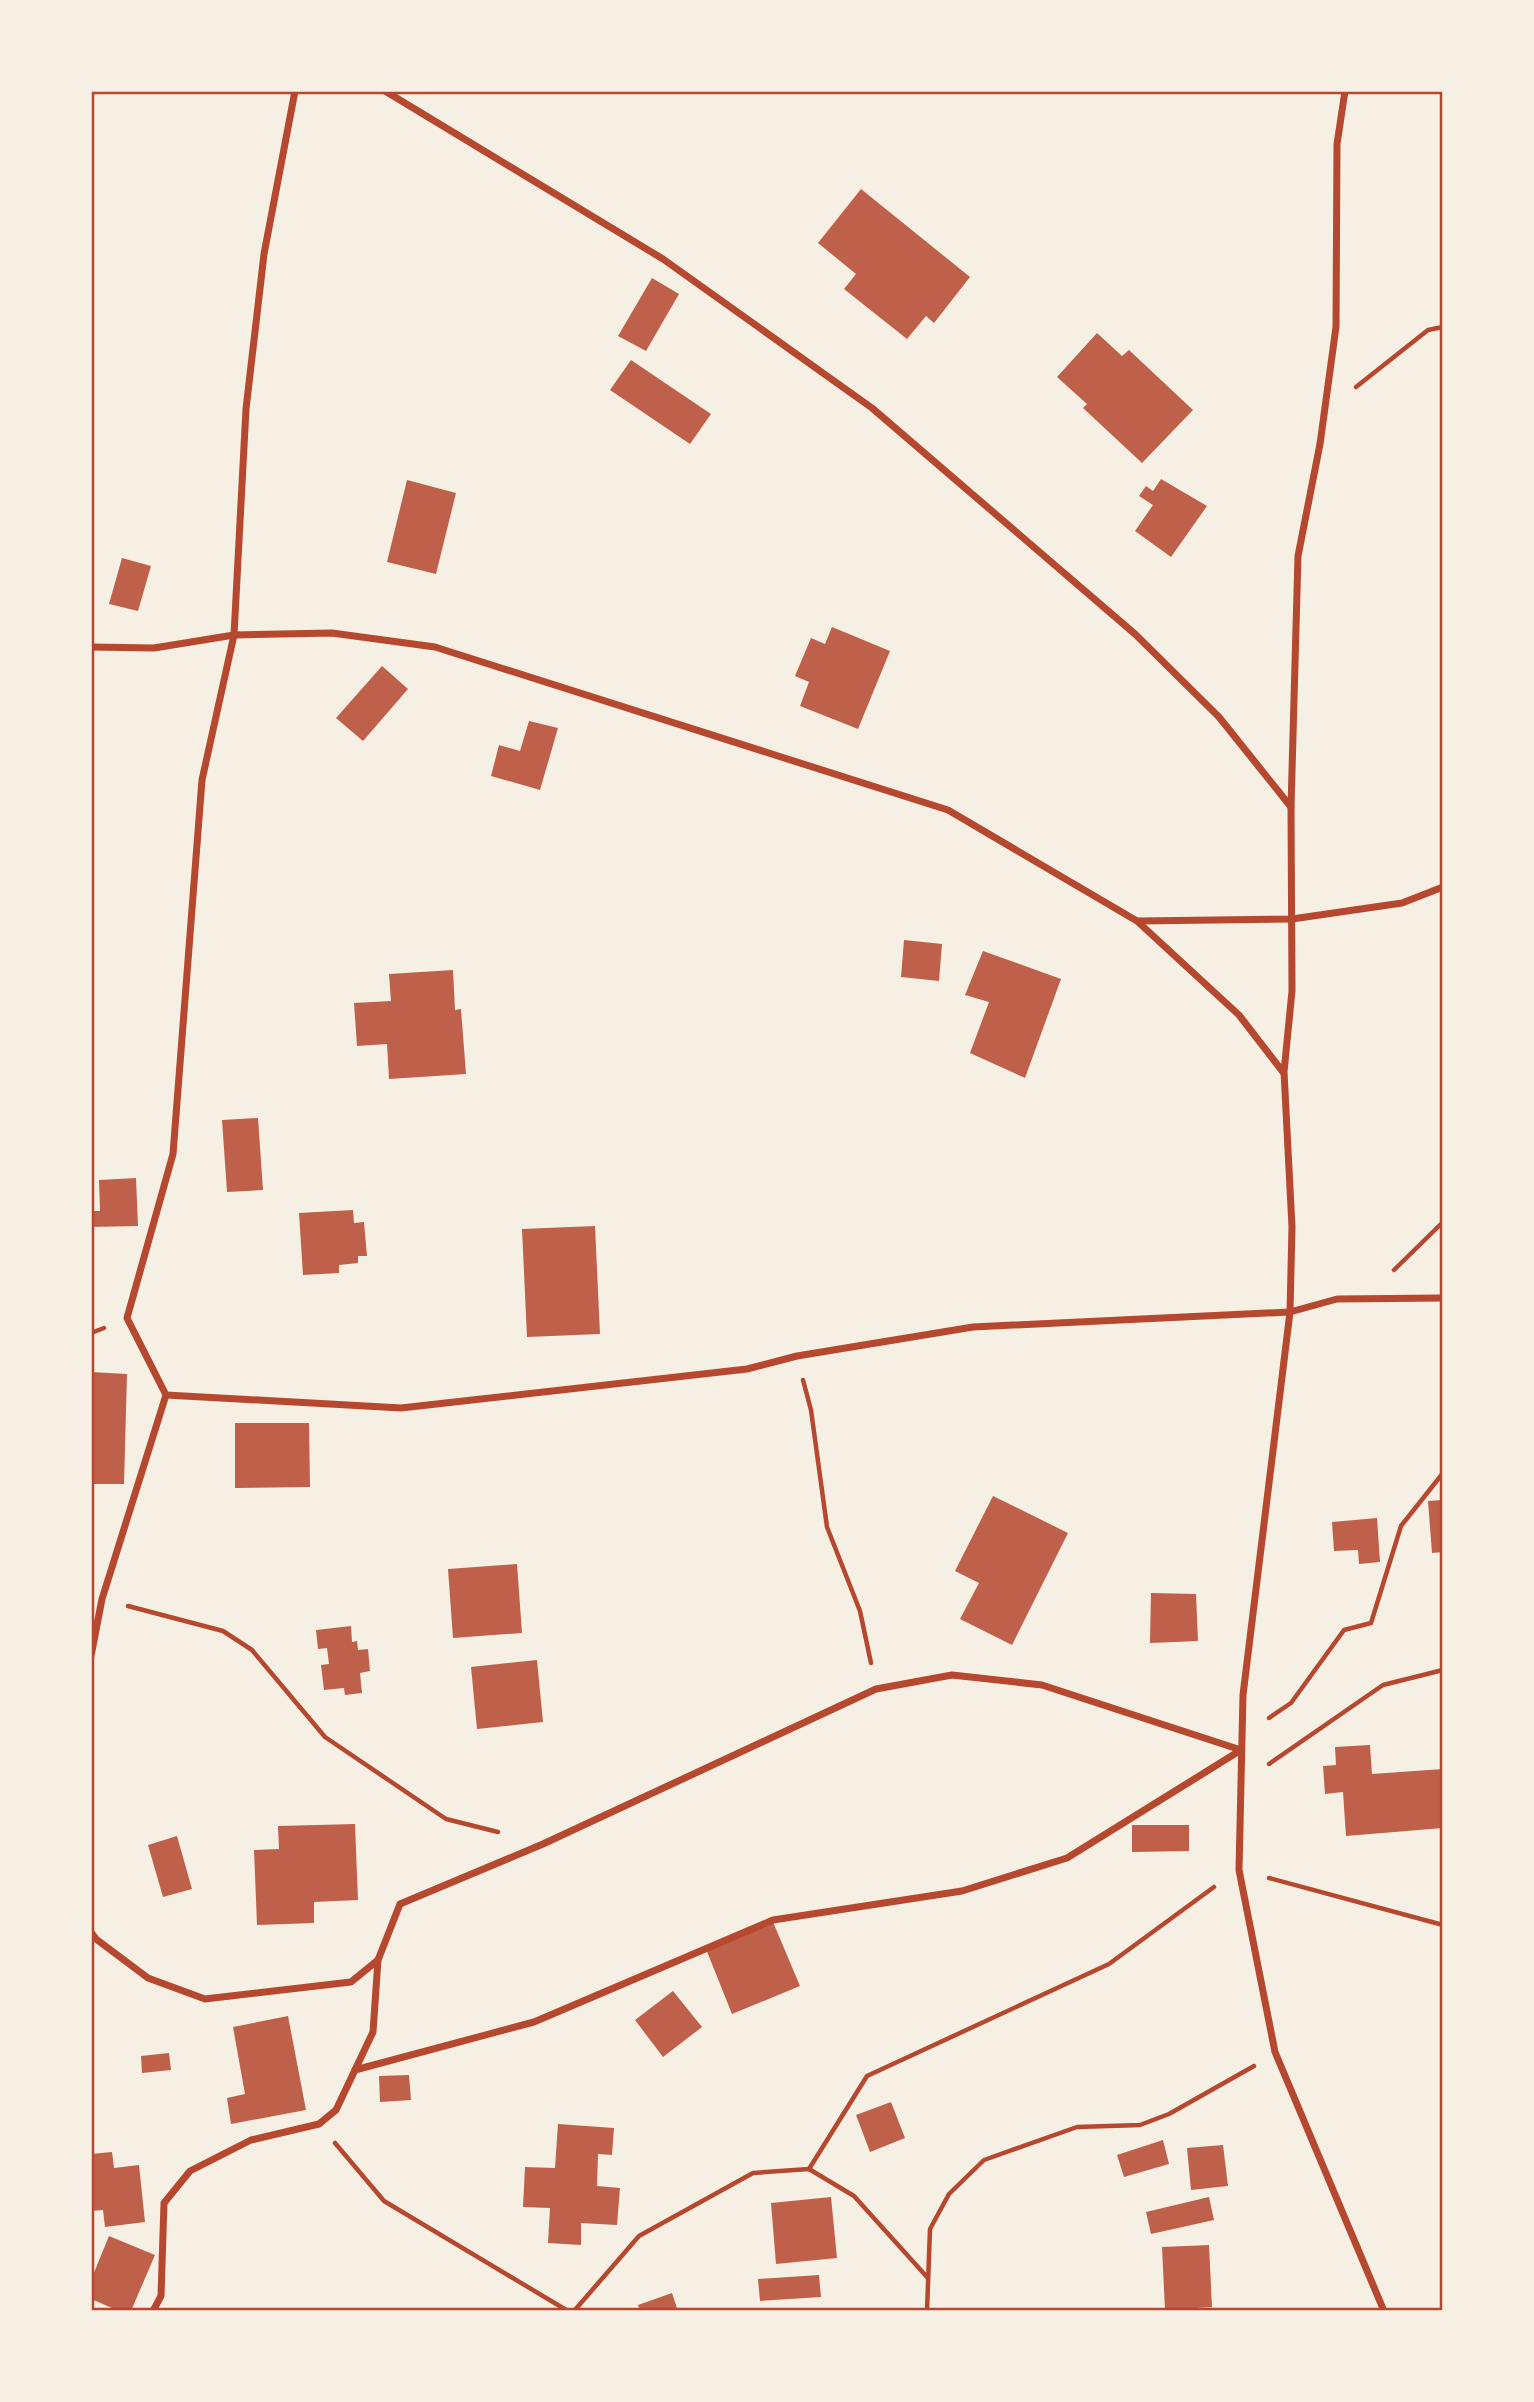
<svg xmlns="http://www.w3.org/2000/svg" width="1534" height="2402" viewBox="0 0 1534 2402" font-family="Commissioner,sans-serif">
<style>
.building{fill:#bf614a}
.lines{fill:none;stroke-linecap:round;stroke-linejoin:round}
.path{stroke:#b5482f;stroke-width:4.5}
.minor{stroke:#b5482f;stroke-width:7}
.neatline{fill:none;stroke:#b5482f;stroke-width:2.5}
</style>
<rect width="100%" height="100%" fill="#f6efe4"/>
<g class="building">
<path d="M 861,189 L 970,277 L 934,323 L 926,316 L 907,339 L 844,289 L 856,274 L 818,243 Z"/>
<path d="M 652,278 L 679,294 L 646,351 L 618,336 Z"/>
<path d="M 1097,333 L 1122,356 L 1129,350 L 1193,410 L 1142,463 L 1083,408 L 1087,404 L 1057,377 Z"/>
<path d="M 631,360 L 711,414 L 690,444 L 610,390 Z"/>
<path d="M 1161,479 L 1207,506 L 1171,557 L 1135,531 L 1153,505 L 1139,496 L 1146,486 L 1153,491 Z"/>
<path d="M 407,480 L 456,493 L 436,574 L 387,562 Z"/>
<path d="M 122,558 L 151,566 L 138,611 L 109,604 Z"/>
<path d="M 832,627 L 890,651 L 858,729 L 800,706 L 809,682 L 795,676 L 811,638 L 825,644 Z"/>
<path d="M 382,666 L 408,689 L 363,741 L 336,718 Z"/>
<path d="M 529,721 L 558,728 L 540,790 L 491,776 L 499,745 L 520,751 Z"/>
<path d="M 904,940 L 942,944 L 939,981 L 901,977 Z"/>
<path d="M 983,951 L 1061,979 L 1025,1078 L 970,1053 L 989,1002 L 965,995 Z"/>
<path d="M 453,970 L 455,1010 L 461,1009 L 466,1074 L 389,1079 L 387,1044 L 357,1046 L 354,1003 L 391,1001 L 389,974 Z"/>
<path d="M 258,1118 L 263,1190 L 227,1192 L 222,1120 Z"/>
<path d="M 136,1178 L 138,1226 L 91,1227 L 91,1211 L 100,1211 L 99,1180 Z"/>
<path d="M 353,1210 L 354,1223 L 364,1222 L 367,1256 L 358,1256 L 358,1263 L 339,1265 L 339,1273 L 303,1275 L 299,1213 Z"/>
<path d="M 595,1226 L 600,1334 L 527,1337 L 522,1229 Z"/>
<path d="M 91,1372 L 127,1374 L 124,1484 L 91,1484 Z"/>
<path d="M 235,1423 L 309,1423 L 310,1487 L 235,1488 Z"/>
<path d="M 993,1496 L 1068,1533 L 1012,1645 L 960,1619 L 979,1583 L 955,1571 Z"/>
<path d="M 1443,1500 L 1443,1552 L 1432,1553 L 1428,1501 Z"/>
<path d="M 1377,1518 L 1380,1562 L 1359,1564 L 1358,1550 L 1334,1551 L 1332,1522 Z"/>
<path d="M 517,1564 L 522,1633 L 453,1638 L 448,1569 Z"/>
<path d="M 1151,1593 L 1196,1594 L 1198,1641 L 1150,1643 Z"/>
<path d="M 351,1626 L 352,1642 L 357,1641 L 358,1650 L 368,1649 L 370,1671 L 360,1673 L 362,1693 L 345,1695 L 344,1688 L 324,1690 L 321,1665 L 329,1664 L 327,1648 L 318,1649 L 316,1630 Z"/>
<path d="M 537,1660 L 543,1722 L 477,1729 L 471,1667 Z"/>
<path d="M 1370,1745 L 1372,1774 L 1443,1769 L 1443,1828 L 1346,1836 L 1343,1792 L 1325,1794 L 1323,1766 L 1336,1765 L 1335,1747 Z"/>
<path d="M 355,1824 L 358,1900 L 314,1902 L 314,1923 L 257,1925 L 254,1850 L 279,1849 L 278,1826 Z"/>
<path d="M 1132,1825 L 1189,1825 L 1189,1851 L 1132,1852 Z"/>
<path d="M 177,1836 L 192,1889 L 163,1897 L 148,1845 Z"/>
<path d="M 773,1922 L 800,1986 L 732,2014 L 706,1949 Z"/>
<path d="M 673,1991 L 702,2027 L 663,2057 L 635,2020 Z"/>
<path d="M 288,2016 L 306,2110 L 231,2124 L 227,2098 L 245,2094 L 233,2027 Z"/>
<path d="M 169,2053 L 171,2070 L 142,2073 L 141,2056 Z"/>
<path d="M 409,2075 L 411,2100 L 380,2102 L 379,2076 Z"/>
<path d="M 891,2102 L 905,2138 L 870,2152 L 856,2115 Z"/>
<path d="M 558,2124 L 614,2128 L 612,2155 L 598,2154 L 597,2186 L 620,2188 L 617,2225 L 581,2223 L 581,2245 L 548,2243 L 550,2208 L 523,2207 L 525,2167 L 555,2168 Z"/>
<path d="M 1163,2140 L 1169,2164 L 1124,2177 L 1117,2155 Z"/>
<path d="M 1223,2145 L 1228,2186 L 1191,2190 L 1187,2148 Z"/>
<path d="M 112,2152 L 114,2168 L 139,2165 L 145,2222 L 105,2227 L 103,2210 L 91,2211 L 91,2154 Z"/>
<path d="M 831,2197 L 837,2258 L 776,2264 L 771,2203 Z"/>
<path d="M 1209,2197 L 1214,2220 L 1151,2234 L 1146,2212 Z"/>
<path d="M 109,2236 L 155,2255 L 131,2311 L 119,2311 L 91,2299 L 91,2280 Z"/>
<path d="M 1209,2245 L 1212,2307 L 1165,2310 L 1162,2247 Z"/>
<path d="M 819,2275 L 821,2297 L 760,2301 L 758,2279 Z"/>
<path d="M 672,2293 L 678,2311 L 640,2311 L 638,2305 Z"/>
</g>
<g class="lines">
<g class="path">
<path d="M 1356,387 L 1428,330 L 1443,327"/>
<path d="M 1394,1270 L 1443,1222"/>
<path d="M 91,1333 L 104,1328"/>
<path d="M 803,1380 L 811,1410 L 827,1527 L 860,1611 L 871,1663"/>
<path d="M 128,1606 L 223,1631 L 252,1650 L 325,1737 L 446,1819 L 498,1832"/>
<path d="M 1269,1718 L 1291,1703 L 1344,1630 L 1371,1623 L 1401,1526 L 1443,1473"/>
<path d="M 1269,1764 L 1383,1685 L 1443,1670"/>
<path d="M 1269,1878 L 1443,1925"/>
<path d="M 335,2143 L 384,2201 L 568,2311"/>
<path d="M 809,2169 L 867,2076 L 1109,1964 L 1214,1887"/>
<path d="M 574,2311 L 639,2236 L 753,2173 L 809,2169 L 854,2196 L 927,2277"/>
<path d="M 927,2311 L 930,2229 L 949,2194 L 984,2160 L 1077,2127 L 1140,2125 L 1169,2114 L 1254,2066"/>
</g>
<g class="minor">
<path d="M 385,91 L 663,259 L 872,408 L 1135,634 L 1219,717 L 1291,807"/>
<path d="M 1345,91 L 1337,144 L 1336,327 L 1320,444 L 1298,556 L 1291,807 L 1292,991 L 1284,1072 L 1292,1227 L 1290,1312 L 1243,1695 L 1239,1870 L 1275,2052 L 1384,2311"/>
<path d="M 91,647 L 154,648 L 234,635 L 332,633 L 435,647 L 948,810 L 1137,921 L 1239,1015 L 1283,1072"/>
<path d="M 1138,921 L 1292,919 L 1402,903 L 1443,887"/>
<path d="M 166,1395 L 401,1408 L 747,1369 L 797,1356 L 973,1327 L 1290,1312 L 1337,1299 L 1443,1298"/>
<path d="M 91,1656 L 102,1599 L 166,1395 L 127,1318 L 173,1154 L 202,780 L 234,635 L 246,409 L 264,254 L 295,91"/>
<path d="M 91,1932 L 96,1939 L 148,1978 L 205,1999 L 351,1982 L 378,1960 L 400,1904 L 543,1844 L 876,1689 L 952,1675 L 1042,1685 L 1241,1750"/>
<path d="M 355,2070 L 534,2022 L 773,1920 L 962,1891 L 1067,1858 L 1241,1750"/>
<path d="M 153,2311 L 161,2296 L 164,2203 L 190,2171 L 251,2140 L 319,2124 L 336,2110 L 373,2032 L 378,1960"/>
</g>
</g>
<rect width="1534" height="2402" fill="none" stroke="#f6efe4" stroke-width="186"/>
<rect x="93" y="93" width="1348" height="2216" class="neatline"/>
</svg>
